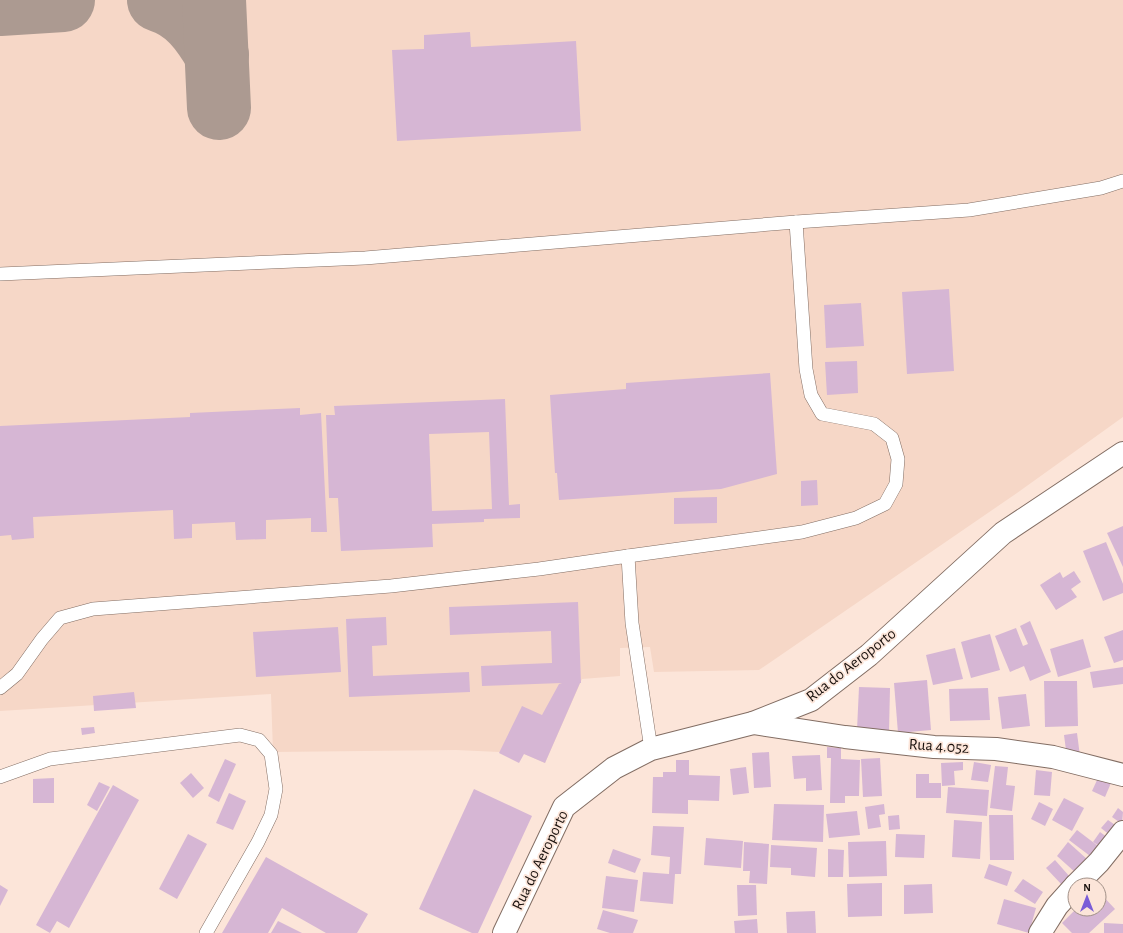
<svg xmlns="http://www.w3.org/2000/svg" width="1123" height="933" viewBox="0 0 1123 933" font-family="'Alegreya Sans',sans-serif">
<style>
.built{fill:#f6d7c7}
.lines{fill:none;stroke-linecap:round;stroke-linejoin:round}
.taxiway{stroke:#ac9a91;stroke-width:64}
.building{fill:#d6b6d4;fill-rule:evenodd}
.lane-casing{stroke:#826d63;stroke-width:14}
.street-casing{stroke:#826d63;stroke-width:24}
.secondary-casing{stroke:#826d63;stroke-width:24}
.lane{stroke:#fff;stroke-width:13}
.street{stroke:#fff;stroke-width:22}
.secondary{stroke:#fff;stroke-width:22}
.labels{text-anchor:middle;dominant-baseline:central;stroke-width:3.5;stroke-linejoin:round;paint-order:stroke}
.street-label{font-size:16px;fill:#1b130f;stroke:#fce5d9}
</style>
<rect width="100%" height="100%" fill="#fce5d9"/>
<path class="built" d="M 0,0 L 1123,0 L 1123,417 L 1017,493 L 759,670 L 654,672 L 650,647 L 620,648 L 620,676 L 582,679 L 545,763 L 522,753 L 456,750 L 273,752 L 271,694 L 0,711 Z"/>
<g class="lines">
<g class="taxiway">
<path d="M 159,0 C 187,8 203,31 217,55"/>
<path d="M 214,0 L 219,108"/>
<path d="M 0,4 L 63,0"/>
</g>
</g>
<g class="building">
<path d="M 470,32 L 471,47 L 576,41 L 581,131 L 397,141 L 392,50 L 424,49 L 424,35 Z"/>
<path d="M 949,289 L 954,371 L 907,374 L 902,292 Z"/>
<path d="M 861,303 L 864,346 L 826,348 L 824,305 Z"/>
<path d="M 857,361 L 858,393 L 827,395 L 825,362 Z"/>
<path d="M 770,373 L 777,474 L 721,489 L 559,500 L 557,473 L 555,473 L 550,395 L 626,389 L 626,383 Z"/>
<path d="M 505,399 L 509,505 L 520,504 L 520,518 L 484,519 L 484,522 L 432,524 L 433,547 L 341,551 L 338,498 L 329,498 L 326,415 L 335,415 L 334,406 ZM 489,432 L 492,509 L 432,511 L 429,434 Z"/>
<path d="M 300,408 L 300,415 L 321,413 L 327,532 L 311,532 L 311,518 L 266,520 L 266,539 L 236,540 L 235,522 L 192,524 L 192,538 L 174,539 L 173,510 L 33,517 L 34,538 L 12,540 L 11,535 L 0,536 L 0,426 L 190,417 L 190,413 Z"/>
<path d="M 817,480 L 818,505 L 801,506 L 801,481 Z"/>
<path d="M 717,497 L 717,523 L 674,524 L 674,498 Z"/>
<path d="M 1123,526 L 1123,567 L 1107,533 Z"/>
<path d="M 1106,542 L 1123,584 L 1123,593 L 1103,601 L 1083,551 Z"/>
<path d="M 1074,571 L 1081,582 L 1071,589 L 1077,597 L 1056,610 L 1040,585 L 1060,572 L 1063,578 Z"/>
<path d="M 578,602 L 581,683 L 580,683 L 545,763 L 524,754 L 519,763 L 499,753 L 522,706 L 542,715 L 559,684 L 562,683 L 482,686 L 481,666 L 552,663 L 551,631 L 450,635 L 449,607 Z"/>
<path d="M 386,617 L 387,645 L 372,646 L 373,676 L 469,672 L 470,692 L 349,697 L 346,619 Z"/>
<path d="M 1030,621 L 1051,672 L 1030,681 L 1024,666 L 1010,672 L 995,636 L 1016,628 L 1023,646 L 1028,644 L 1020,626 Z"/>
<path d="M 338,627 L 341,672 L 256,677 L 253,632 Z"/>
<path d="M 1123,630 L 1123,660 L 1114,663 L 1104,637 Z"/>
<path d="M 990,634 L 1000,670 L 971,678 L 961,642 Z"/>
<path d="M 1083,639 L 1091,667 L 1058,677 L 1050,649 Z"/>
<path d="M 955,648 L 963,679 L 933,685 L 926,655 Z"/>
<path d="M 1123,667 L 1123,684 L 1093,688 L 1090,672 Z"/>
<path d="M 927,680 L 931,730 L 898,733 L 894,683 Z"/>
<path d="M 1044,681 L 1077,681 L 1078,726 L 1045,727 Z"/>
<path d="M 859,687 L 890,688 L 889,731 L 857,730 Z"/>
<path d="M 988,688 L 990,720 L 950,721 L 949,689 Z"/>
<path d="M 134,692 L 136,708 L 94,711 L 93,696 Z"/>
<path d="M 1026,694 L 1030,726 L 1002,729 L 998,697 Z"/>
<path d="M 94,727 L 95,733 L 82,735 L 81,728 Z"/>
<path d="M 1077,733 L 1080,756 L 1067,758 L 1064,735 Z"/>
<path d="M 827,747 L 841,748 L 841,759 L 860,760 L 859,796 L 845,796 L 845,803 L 830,803 L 831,758 L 827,758 Z"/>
<path d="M 769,752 L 771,787 L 754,788 L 752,753 Z"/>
<path d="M 820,755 L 822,790 L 806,791 L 806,778 L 794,779 L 792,756 Z"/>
<path d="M 880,758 L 882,796 L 863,797 L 861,759 Z"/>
<path d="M 225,759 L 236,764 L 219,802 L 208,796 Z"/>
<path d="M 676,760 L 689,760 L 689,775 L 720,776 L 719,801 L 688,800 L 688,814 L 652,813 L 653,777 L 663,777 L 663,772 L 676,772 Z"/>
<path d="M 963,762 L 963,770 L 954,771 L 955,785 L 942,786 L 941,763 Z"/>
<path d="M 974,762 L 991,765 L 988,782 L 971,780 Z"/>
<path d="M 995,766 L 1008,767 L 1006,785 L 1015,786 L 1012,811 L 990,808 Z"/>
<path d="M 746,767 L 749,793 L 733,795 L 730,769 Z"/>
<path d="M 1036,770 L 1052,772 L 1050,796 L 1034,795 Z"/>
<path d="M 191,773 L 204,788 L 193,798 L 180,783 Z"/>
<path d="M 916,774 L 929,774 L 929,783 L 941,783 L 941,798 L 916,798 Z"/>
<path d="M 54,778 L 54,803 L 33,803 L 33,779 Z"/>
<path d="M 1098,778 L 1111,783 L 1105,797 L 1092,791 Z"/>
<path d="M 99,782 L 110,787 L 97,811 L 87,805 Z"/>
<path d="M 113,785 L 139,800 L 69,928 L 57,921 L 50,933 L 36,925 Z"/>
<path d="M 948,787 L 989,790 L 987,816 L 946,813 Z"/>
<path d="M 474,789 L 532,816 L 478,933 L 472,933 L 419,909 Z"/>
<path d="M 229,793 L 246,801 L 233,830 L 216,823 Z"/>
<path d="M 1064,798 L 1084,808 L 1072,831 L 1052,820 Z"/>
<path d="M 1039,802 L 1053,809 L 1045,826 L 1031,819 Z"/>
<path d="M 774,804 L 824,805 L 823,842 L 772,840 Z"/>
<path d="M 884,804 L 885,814 L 879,815 L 881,827 L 868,829 L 865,807 Z"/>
<path d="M 1118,808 L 1123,812 L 1122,824 L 1112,817 Z"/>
<path d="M 857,811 L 860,835 L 829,838 L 826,814 Z"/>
<path d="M 899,815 L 900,829 L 889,830 L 888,816 Z"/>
<path d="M 989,815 L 1013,815 L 1014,860 L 990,860 Z"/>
<path d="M 954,820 L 982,822 L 980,859 L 952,857 Z"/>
<path d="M 1108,820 L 1118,827 L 1111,836 L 1101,828 Z"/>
<path d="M 653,826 L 684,827 L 681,874 L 671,874 L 675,874 L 673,904 L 640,901 L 643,872 L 669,874 L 670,857 L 651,855 Z"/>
<path d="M 1077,830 L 1102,849 L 1094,859 L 1069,840 Z"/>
<path d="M 1100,832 L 1111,840 L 1104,849 L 1093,842 Z"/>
<path d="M 188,834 L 207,844 L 177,899 L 159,889 Z"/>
<path d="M 896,834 L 925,835 L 924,858 L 895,857 Z"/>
<path d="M 706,838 L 743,841 L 741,868 L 704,865 Z"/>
<path d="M 886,841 L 887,876 L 849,877 L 848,842 Z"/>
<path d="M 744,842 L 769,844 L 767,884 L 749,883 L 750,871 L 743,871 Z"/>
<path d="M 1068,842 L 1088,860 L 1076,873 L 1057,856 Z"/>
<path d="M 771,845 L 817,848 L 815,877 L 791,875 L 791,868 L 770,867 Z"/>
<path d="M 613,849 L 641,859 L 635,873 L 608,863 Z"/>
<path d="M 828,849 L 844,850 L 843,877 L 828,877 Z"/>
<path d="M 266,857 L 368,914 L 357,933 L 326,933 L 282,908 L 268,933 L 222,933 Z"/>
<path d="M 1055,860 L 1070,877 L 1062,885 L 1046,868 Z"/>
<path d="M 989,864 L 1012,872 L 1007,886 L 984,878 Z"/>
<path d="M 606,876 L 638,880 L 634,912 L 602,908 Z"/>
<path d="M 1023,879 L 1043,892 L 1035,904 L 1014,891 Z"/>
<path d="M 882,883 L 882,916 L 848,917 L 847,884 Z"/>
<path d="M 932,884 L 933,913 L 904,914 L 904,885 Z"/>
<path d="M 0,885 L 8,890 L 0,906 Z"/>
<path d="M 737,885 L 756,885 L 757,915 L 738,916 Z"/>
<path d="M 1099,892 L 1115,909 L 1089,933 L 1072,933 L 1062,923 L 1076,909 L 1099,909 Z"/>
<path d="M 1004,899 L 1036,908 L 1029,933 L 997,924 Z"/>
<path d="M 603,910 L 638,920 L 633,933 L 610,933 L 597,929 Z"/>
<path d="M 815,911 L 816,933 L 787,933 L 786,912 Z"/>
<path d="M 757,919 L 758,933 L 735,933 L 734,921 Z"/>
<path d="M 278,921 L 302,933 L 271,933 Z"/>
<path d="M 1104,923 L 1123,924 L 1123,933 L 1104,933 Z"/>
</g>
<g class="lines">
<defs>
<g id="lane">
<path d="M 0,274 L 365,258 L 796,222 L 969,210 L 1101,188 L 1123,181"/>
<path d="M 628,556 L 802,532 L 856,518 L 885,504 L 896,484 L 898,459 L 892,438 L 874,424 L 822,414 L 811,395 L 806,369 L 796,222"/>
<path d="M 0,688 L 17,674 L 42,639 L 60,618 L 93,609 L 391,586 L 539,569 L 628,556 L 632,623 L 651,749"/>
<path d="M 0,777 L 50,759 L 240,735 L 259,740 L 271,754 L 276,789 L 271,815 L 258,842 L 206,933"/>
</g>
<g id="street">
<path d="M 753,723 L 845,737 L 934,747 L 996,749 L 1053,757 L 1123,775"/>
<path d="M 1076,885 L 1099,862 L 1123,832"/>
<path d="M 1040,933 L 1057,906 L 1075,886"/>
</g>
<path id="secondary" d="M 504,933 L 564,807 L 614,768 L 651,749 L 753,723 L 811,700 L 869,655 L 1003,533 L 1123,453"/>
</defs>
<use href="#lane" class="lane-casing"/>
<use href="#street" class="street-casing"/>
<use href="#secondary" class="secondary-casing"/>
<use href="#lane" class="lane"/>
<use href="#street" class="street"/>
<use href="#secondary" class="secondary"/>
</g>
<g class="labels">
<g class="street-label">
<text transform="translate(851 665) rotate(-38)">Rua do Aeroporto</text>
<text transform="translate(939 746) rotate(4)">Rua 4.052</text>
<text transform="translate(540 860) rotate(-64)">Rua do Aeroporto</text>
</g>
</g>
<g transform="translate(1087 897)"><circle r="19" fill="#fce5d9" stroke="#a29188"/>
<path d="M0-3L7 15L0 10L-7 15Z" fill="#7a5dd7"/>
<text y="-6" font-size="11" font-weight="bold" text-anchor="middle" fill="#1b130f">N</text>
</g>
</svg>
